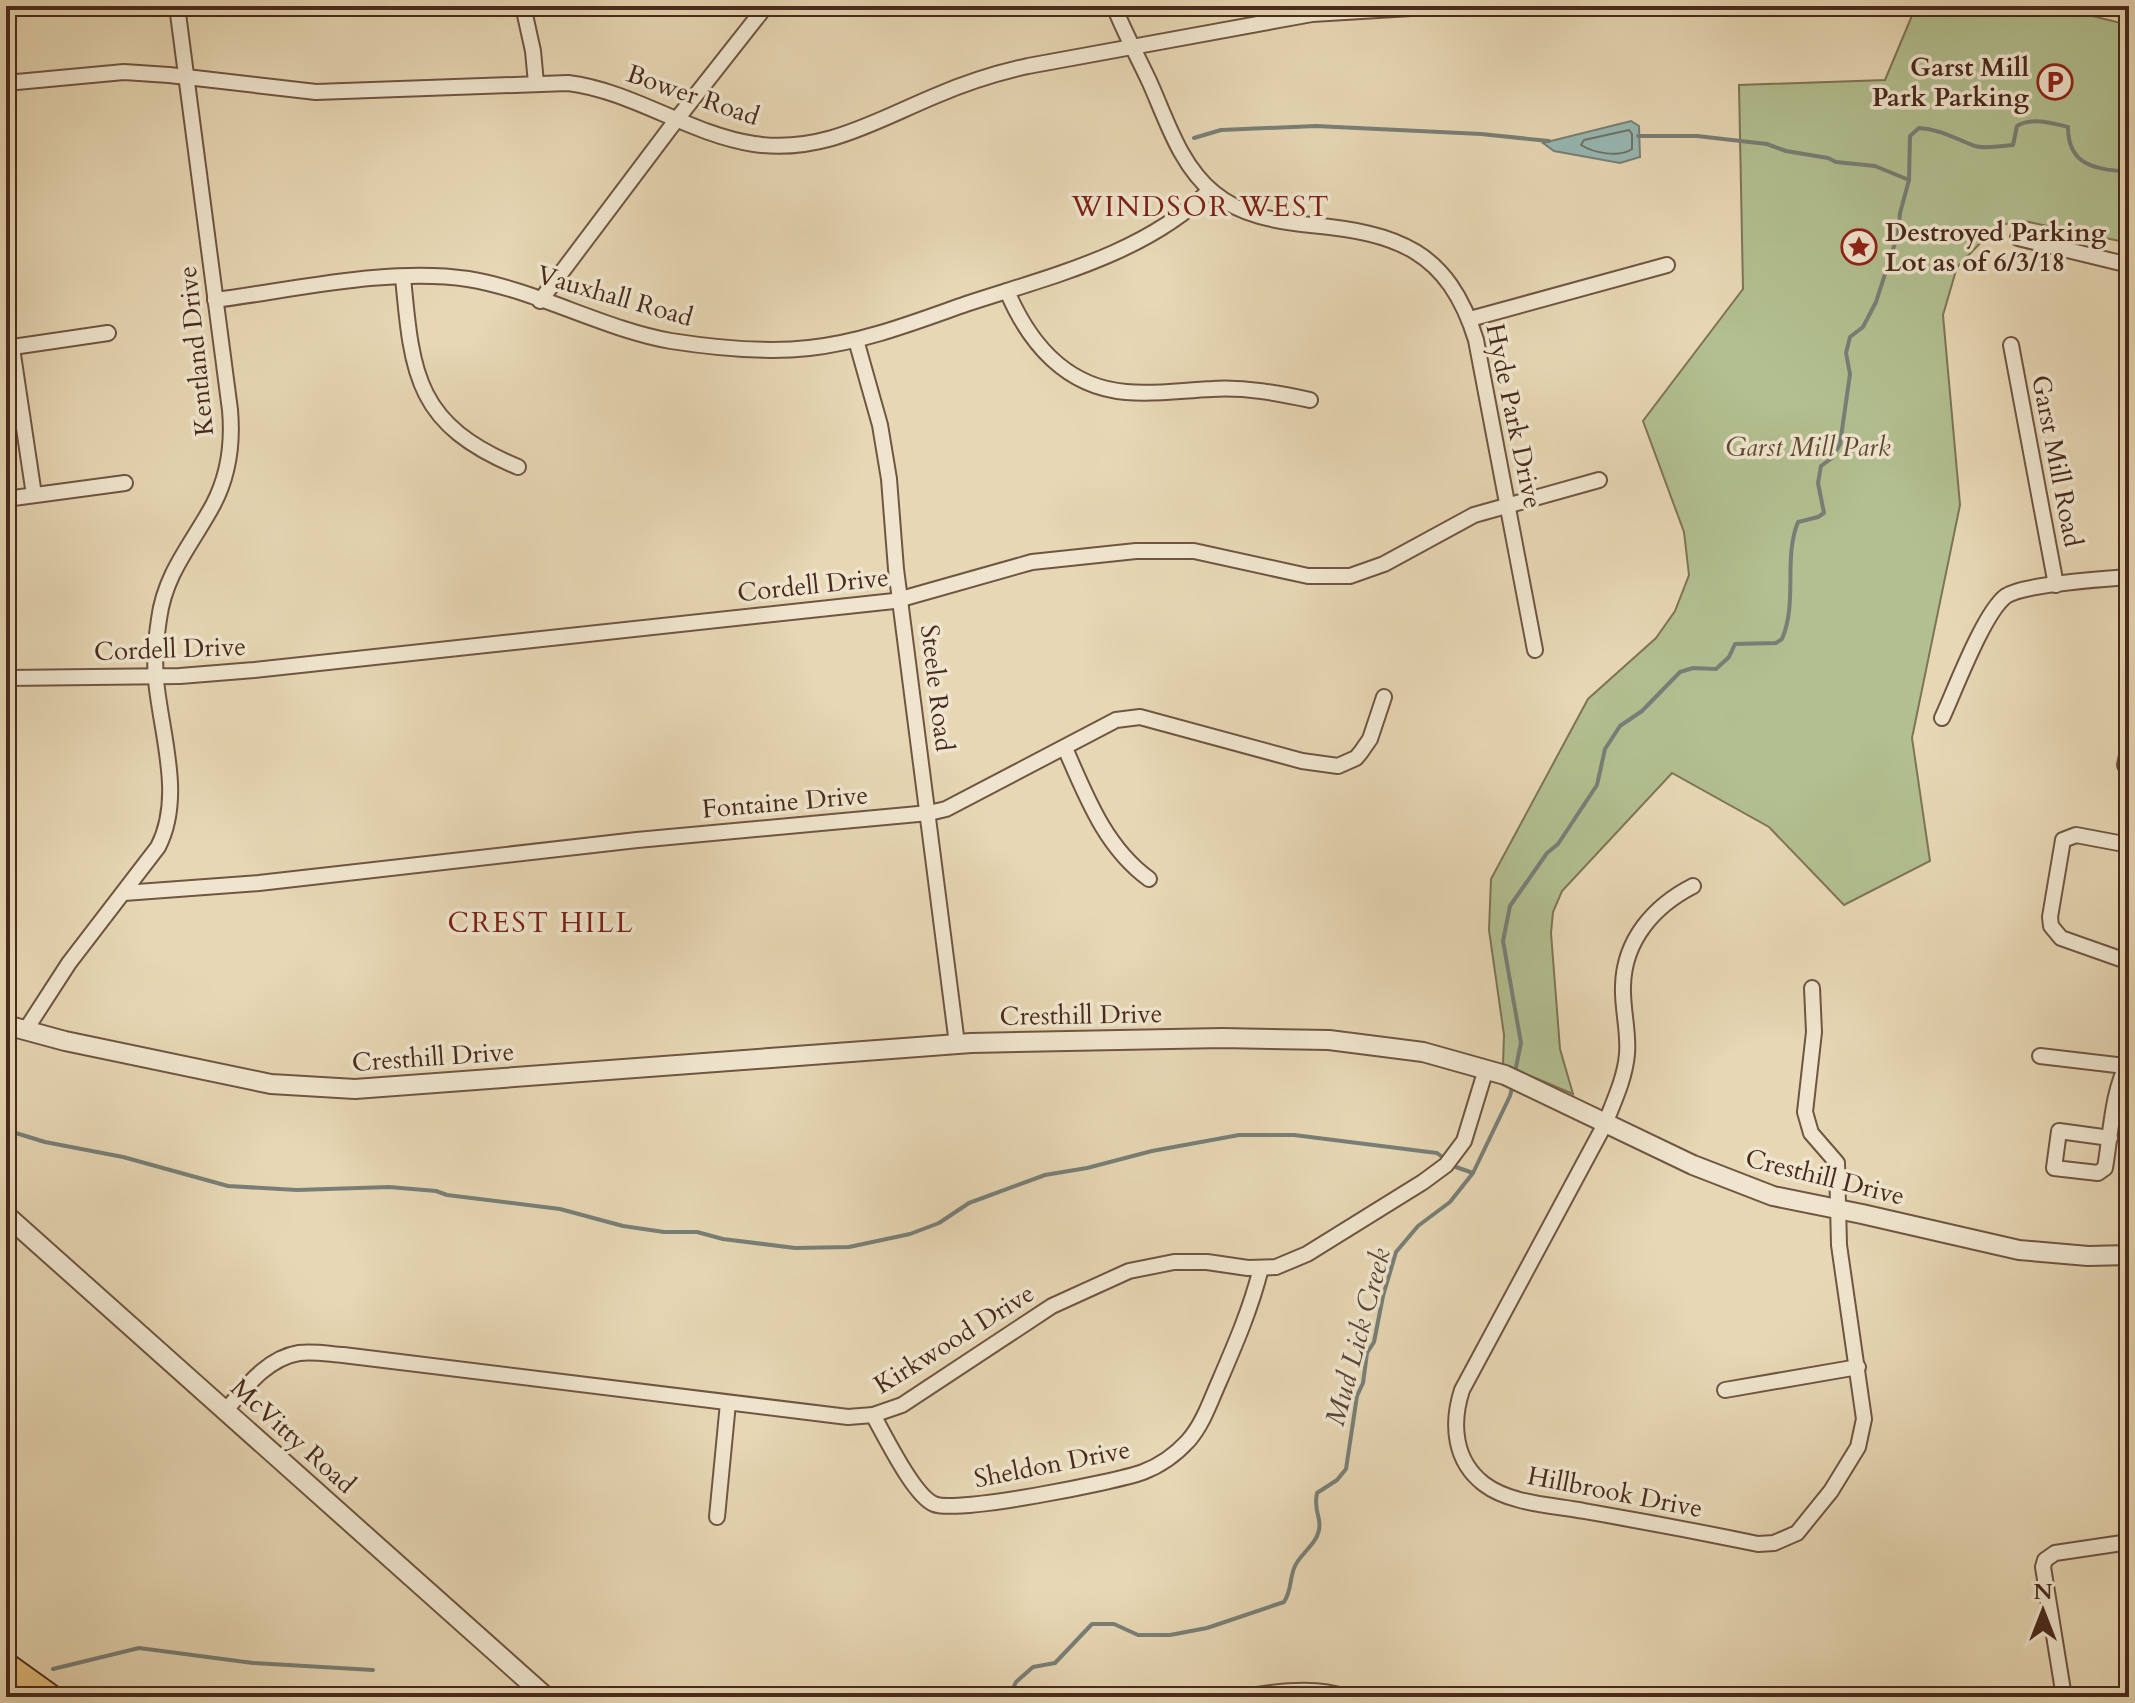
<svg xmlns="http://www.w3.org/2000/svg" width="2135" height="1703" viewBox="0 0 2135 1703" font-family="Cardo,serif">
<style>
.green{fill:#b2bf90;stroke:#7e7456;stroke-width:2}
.water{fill:#97b8b3;stroke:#787f77;stroke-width:2}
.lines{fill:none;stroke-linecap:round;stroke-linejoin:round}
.shore{stroke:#707168;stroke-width:2}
.stream{stroke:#787f77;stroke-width:4}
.minor-casing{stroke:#705542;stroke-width:18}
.tertiary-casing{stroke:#705542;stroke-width:22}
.primary-casing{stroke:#492a1c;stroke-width:26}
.minor{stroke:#efe5ce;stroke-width:14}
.tertiary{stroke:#efe5ce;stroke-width:18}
.primary{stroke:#e4bc7a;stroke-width:22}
.labels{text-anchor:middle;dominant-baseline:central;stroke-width:7;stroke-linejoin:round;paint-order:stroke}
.poi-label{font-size:26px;font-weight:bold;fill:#492a1c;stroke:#efe5ce;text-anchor:end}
.street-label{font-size:26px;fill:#492a1c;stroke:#efe5ce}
.park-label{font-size:26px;font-style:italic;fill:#5e4833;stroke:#efe5ce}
.neighbourhood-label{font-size:28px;letter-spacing:2px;fill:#7a1f14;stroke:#efe5ce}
.water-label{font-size:28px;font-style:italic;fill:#59463a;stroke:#efe5ce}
</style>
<rect width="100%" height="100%" fill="#e7d7b4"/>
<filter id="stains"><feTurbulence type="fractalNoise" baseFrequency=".0025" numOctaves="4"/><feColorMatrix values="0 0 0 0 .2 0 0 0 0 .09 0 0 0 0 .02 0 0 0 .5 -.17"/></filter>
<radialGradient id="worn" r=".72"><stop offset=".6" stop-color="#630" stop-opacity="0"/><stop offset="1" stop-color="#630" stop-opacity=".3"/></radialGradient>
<path class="green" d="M 1916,6 L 2052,6 L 2129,25 L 2129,243 L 2019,220 L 1996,227 L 1957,267 L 1943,315 L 1960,505 L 1912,738 L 1930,861 L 1844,905 L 1769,827 L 1672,773 L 1562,891 L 1553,912 L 1551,933 L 1560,1049 L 1573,1094 L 1503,1064 L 1504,1035 L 1489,930 L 1491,879 L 1588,699 L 1656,638 L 1675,611 L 1689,575 L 1684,532 L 1643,421 L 1743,289 L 1739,85 L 1885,80 Z"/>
<path class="water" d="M 1631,121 L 1639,126 L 1640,157 L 1620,163 L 1554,151 L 1543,143 Z"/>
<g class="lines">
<path class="shore" d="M 1629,130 L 1632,134 L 1632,149 C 1619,158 1594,153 1581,145 L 1584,140 Z"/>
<g class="stream">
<path d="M 1638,136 L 1697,136 L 1767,144 L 1786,151 L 1828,158 L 1836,162 L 1875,166 L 1909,180"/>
<path d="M 1194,138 L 1221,130 L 1316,126 L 1481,134 L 1549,141"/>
<path d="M 1515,1072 L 1521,1043 L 1503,941 L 1510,906 L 1547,853 L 1558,844 L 1597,785 L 1605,749 L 1620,726 L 1642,711 L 1680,672 L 1693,668 L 1716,669 L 1729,657 L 1735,644 L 1776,643 L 1782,639 C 1798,602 1783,559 1798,522 L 1818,517 L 1824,513 L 1818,483 L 1821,466 L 1832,458 L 1840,444 L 1850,374 L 1846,353 L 1850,337 L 1863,327 L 1876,302 L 1898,234 L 1900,213 L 1909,180 L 1910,136 L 1919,128 C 1940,129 1956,139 1975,146 C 1985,149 2002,146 2013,145 L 2017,126 C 2032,117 2052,123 2068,127 C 2068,167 2097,169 2129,172"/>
<path d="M 6,1130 L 45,1142 L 123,1157 L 228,1186 L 297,1190 L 389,1187 L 436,1191 L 447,1195 L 560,1209 L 623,1226 L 664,1232 L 697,1232 L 723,1239 L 795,1248 L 849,1247 L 910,1234 L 939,1223 L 969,1203 L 1045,1175 L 1087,1168 L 1152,1151 L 1239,1135 L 1294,1135 L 1437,1153 L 1441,1156"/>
<path d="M 1456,1167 L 1473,1173"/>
<path d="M 53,1669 L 139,1648 L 253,1663 L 373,1670"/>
<path d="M 1009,1697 L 1016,1682 L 1033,1667 L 1055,1663 L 1092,1624 L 1114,1624 L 1138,1635 L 1170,1635 L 1207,1628 L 1284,1602 C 1292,1590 1289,1579 1295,1566 C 1301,1553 1316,1545 1319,1530 C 1322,1517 1313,1512 1317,1493 L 1337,1480 L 1346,1469 L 1357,1396 L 1363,1383 L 1367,1353 L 1374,1342 L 1383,1296 L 1396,1252 L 1418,1226 L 1450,1202 L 1473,1173 L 1510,1096 L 1513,1084"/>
</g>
<defs>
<g id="minor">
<path d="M 523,6 L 533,51 L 536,83"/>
<path d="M 1114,6 C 1124,32 1138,57 1150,83 C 1167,121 1180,165 1214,193 C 1242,216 1275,221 1311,225 C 1397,233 1448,250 1476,340 L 1535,650"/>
<path d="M 6,83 L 124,72 L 169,75 L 316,92 L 568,83 C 633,91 689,134 754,144 C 822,154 875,121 935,96 C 965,83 996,73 1028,66 L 1312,14 L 1444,6"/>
<path d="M 2018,238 L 2129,265"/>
<path d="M 403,277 C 412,377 417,425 518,467"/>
<path d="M 1007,291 C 1029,343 1066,387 1126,392 C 1155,395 1184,390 1212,389 C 1245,387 1278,393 1310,400"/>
<path d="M 215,300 C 293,290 391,267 468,279 C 536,290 603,329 671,341 C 716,348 764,353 809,348 C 864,342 915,322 966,304 C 1051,276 1145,254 1210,190"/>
<path d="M 540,301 L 677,119 L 766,6"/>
<path d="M 1470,319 L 1667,265"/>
<path d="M 856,340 L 880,425 L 889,479 L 896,569 L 957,1044"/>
<path d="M 2011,345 L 2056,585"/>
<path d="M 6,348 L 108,333"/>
<path d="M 12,348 L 34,495"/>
<path d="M 6,499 L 125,483"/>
<path d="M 6,678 L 180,676 L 254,670 L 894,601 L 1032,562 L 1136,551 L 1194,551 L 1308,576 L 1350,576 L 1384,564 L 1474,515 L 1599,480"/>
<path d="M 1942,718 C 1955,690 1984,612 2006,596 C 2024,584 2103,579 2129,577"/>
<path d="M 2129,746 L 2125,765 L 2129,773"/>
<path d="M 1065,748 C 1086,796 1105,847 1149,879"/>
<path d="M 2129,845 L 2076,835 L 2063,840 L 2050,917 L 2051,926 L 2061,938 L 2129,962"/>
<path d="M 1693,886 C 1654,906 1624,940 1623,986 C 1622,1009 1629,1031 1627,1054 C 1625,1078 1614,1101 1605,1124 L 1462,1390 C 1451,1424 1454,1461 1484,1484 C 1510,1504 1553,1505 1584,1511 C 1642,1521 1700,1532 1758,1544 L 1774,1543 L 1797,1533 L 1831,1491 L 1858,1447 L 1864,1419 L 1839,1245 L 1837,1163 L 1811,1133 L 1805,1112 L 1814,1032 L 1812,988"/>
<path d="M 124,893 L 259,883 L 637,840 L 929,813 L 946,809 L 1116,720 L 1140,717 L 1302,761 L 1338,766 L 1356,758 L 1361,752 L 1370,739 L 1384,697"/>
<path d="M 25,1031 L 69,963 L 158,847 C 184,797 161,734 156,680 C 154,660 156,639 159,619 C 165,573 192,544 213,505 C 229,475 233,444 230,410 L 177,6"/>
<path d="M 2040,1056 L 2125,1066"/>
<path d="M 2110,1138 L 2059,1131 L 2054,1168 L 2098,1173 L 2105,1168 C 2111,1133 2112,1091 2129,1060"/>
<path d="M 1725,1390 L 1858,1367"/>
<path d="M 226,1410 C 245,1388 267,1358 299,1353 C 313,1351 329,1354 343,1355 L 848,1417 L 873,1415 L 902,1405 L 1052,1306 L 1129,1271 L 1174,1262 L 1207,1262 L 1248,1268 L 1276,1267 L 1307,1254 L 1423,1182 L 1446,1165 L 1464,1141 L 1486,1069"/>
<path d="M 873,1415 C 885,1436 914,1496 934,1504 C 955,1514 1116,1482 1143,1472 C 1159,1466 1176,1454 1188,1441 C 1203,1424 1210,1402 1219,1382 C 1235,1345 1251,1308 1261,1268"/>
<path d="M 717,1517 L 728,1403"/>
<path d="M 1244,1697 C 1272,1692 1318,1686 1344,1697"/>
<path d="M 2064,1697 L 2043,1567 L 2045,1560 L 2055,1553 L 2129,1542"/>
</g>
<g id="tertiary">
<path d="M 6,1025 L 65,1041 L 271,1084 L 355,1089 L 971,1043 L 1222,1038 L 1329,1040 L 1423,1052 L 1505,1075 L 1693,1165 L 1773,1196 L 1862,1214 L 2019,1250 L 2088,1256 L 2129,1255"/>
<path d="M 6,1215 L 546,1697"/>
</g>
<g id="primary">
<path d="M 6,1664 L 52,1697"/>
<path d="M 6,1691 L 14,1697"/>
</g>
</defs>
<use href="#minor" class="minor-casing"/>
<use href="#tertiary" class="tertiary-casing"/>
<use href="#primary" class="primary-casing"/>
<use href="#minor" class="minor"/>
<use href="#tertiary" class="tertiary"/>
<use href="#primary" class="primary"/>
</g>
<defs>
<symbol id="parking-ring" viewBox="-11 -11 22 22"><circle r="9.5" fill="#efe5ce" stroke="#8f2418" stroke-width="1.5"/><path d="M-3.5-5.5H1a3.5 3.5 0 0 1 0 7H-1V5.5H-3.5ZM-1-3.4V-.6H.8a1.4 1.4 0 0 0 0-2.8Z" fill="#8f2418"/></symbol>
<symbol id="sight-ring" viewBox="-11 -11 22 22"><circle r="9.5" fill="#efe5ce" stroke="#8f2418" stroke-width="1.5"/><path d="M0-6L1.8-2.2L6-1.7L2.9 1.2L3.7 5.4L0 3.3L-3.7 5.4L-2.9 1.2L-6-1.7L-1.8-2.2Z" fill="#8f2418"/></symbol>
</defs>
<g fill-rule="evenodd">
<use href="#parking-ring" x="2035" y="62" width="40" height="40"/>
<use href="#sight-ring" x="1839" y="227" width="40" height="40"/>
</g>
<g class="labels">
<g class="poi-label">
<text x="2029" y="67">Garst Mill<tspan x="2029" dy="30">Park Parking</tspan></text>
<text x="1885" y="232" text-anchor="start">Destroyed Parking<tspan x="1885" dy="30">Lot as of 6/3/18</tspan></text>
</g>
<g class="street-label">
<text transform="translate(693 95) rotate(19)">Bower Road</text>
<text transform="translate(615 296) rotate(16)">Vauxhall Road</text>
<text transform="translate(196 351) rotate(-96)">Kentland Drive</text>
<text transform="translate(1514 416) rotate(78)">Hyde Park Drive</text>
<text transform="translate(2057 461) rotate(79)">Garst Mill Road</text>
<text transform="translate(813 585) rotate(-6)">Cordell Drive</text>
<text transform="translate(170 649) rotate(-2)">Cordell Drive</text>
<text transform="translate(937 688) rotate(83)">Steele Road</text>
<text transform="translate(785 802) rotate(-5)">Fontaine Drive</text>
<text transform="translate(1081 1015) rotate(-1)">Cresthill Drive</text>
<text transform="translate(433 1057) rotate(-4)">Cresthill Drive</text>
<text transform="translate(1825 1177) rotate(14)">Cresthill Drive</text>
<text transform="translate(954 1339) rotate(-32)">Kirkwood Drive</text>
<text transform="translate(293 1436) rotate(42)">McVitty Road</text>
<text transform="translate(1052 1464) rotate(-11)">Sheldon Drive</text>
<text transform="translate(1615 1492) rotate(11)">Hillbrook Drive</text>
</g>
<g class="park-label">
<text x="1808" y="447">Garst Mill Park</text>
</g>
<g class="neighbourhood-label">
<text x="1201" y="207">WINDSOR WEST</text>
<text x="541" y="923">CREST HILL</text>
</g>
<g class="water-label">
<text transform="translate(1358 1337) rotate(-75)">Mud Lick Creek</text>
</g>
</g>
<rect width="2135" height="1703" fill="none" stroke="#e7d7b4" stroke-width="32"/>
<rect x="8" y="8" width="2119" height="1687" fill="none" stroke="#492a1c" stroke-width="4"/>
<rect x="16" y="16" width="2103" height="1671" fill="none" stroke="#492a1c" stroke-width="2"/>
<g transform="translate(2043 1611)" stroke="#efe5ce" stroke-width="6" paint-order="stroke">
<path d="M0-6L14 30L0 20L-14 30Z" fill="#492a1c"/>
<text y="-12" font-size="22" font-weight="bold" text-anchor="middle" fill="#492a1c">N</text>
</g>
<rect width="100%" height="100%" filter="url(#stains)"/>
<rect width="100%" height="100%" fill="url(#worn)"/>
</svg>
